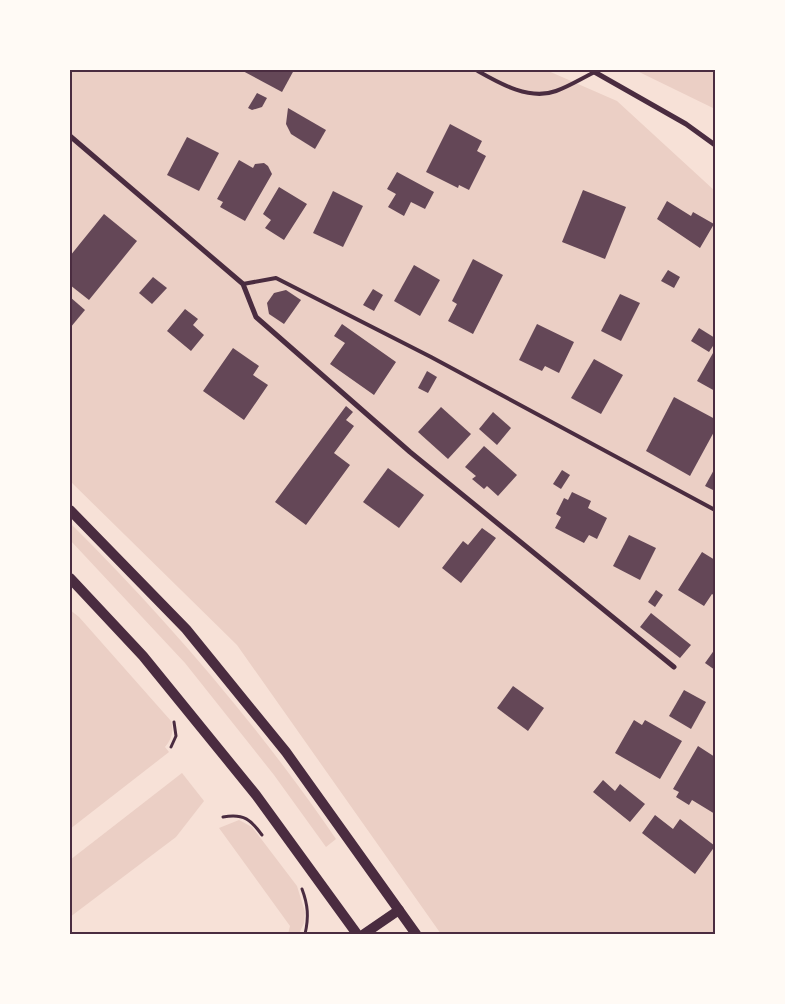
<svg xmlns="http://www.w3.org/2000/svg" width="785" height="1004" viewBox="0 0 785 1004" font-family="'PT Serif',serif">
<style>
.green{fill:#ebcfc5}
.building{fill:#644757}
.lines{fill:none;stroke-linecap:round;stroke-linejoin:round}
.path{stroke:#4a2c40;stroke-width:3}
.service{stroke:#4a2c40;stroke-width:4}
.minor{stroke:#4a2c40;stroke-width:5}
.secondary{stroke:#4a2c40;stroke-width:10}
.neatline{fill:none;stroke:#4a2c40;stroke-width:2}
</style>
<rect width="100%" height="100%" fill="#f7e1d7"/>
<g class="green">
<path d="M 70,70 L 546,70 L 617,101 L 715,191 L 715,934 L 441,934 L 237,645 L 70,481 Z"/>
<path d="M 635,70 L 715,70 L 715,109 Z"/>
<path d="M 70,523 C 165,617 261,729 336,839 L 326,847 L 274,775 L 185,663 L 70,540 Z"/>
<path d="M 70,610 L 79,617 L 171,721 C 174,731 172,739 165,747 L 169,752 L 70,829 Z"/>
<path d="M 182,773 L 204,801 L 176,837 L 70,917 L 70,860 Z"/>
<path d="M 239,820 L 252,827 L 297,886 L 305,912 L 304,923 L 299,934 L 288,934 L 290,926 L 219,828 Z"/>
</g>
<g class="building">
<path d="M 241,70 L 294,70 L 282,92 Z"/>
<path d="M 257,93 L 267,98 L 262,107 L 252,110 L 248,108 Z"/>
<path d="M 288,108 L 326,130 L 315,149 L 291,134 L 286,124 Z"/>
<path d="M 450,124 L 482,141 L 477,151 L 486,156 L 469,190 L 459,185 L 458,188 L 426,172 Z"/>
<path d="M 187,137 L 219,153 L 199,191 L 167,175 Z"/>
<path d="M 239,160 L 253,168 L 255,164 L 264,163 L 268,166 L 272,174 L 245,221 L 220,207 L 223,202 L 217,199 Z"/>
<path d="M 397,172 L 434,192 L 425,209 L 411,202 L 404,216 L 388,207 L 396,194 L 387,189 Z"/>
<path d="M 279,187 L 307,204 L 284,240 L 265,228 L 271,220 L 263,214 Z"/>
<path d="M 583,190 L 626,207 L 605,259 L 562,242 Z"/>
<path d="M 333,191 L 363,206 L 343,247 L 313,233 Z"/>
<path d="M 667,201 L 691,216 L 693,212 L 714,224 L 700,248 L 657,219 Z"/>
<path d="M 104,214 L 137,241 L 89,300 L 70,285 L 70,256 Z"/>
<path d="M 473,259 L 503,275 L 473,334 L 448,321 L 457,304 L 452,301 Z"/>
<path d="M 414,265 L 440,280 L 420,316 L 394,301 Z"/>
<path d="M 668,270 L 680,277 L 674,288 L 661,281 Z"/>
<path d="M 153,277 L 167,288 L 152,304 L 139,293 Z"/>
<path d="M 373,289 L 383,295 L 374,311 L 363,305 Z"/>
<path d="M 286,290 L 301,300 L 284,324 L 269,314 L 267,303 L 274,293 Z"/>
<path d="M 620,294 L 640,303 L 621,341 L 601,331 Z"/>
<path d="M 70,297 L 85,310 L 70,328 Z"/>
<path d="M 185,309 L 198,319 L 193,325 L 204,335 L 191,351 L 167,331 Z"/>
<path d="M 342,324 L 396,362 L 374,395 L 330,364 L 345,343 L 334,336 Z"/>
<path d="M 537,324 L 574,342 L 559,373 L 545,366 L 542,371 L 519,360 Z"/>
<path d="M 699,328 L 715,338 L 715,343 L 709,352 L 691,341 Z"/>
<path d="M 233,348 L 259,366 L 253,375 L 268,385 L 244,420 L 203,391 Z"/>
<path d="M 713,353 L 715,354 L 715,391 L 697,381 Z"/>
<path d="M 594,359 L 623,375 L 601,414 L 571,398 Z"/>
<path d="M 427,371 L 437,377 L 428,393 L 418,388 Z"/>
<path d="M 674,397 L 715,419 L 715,430 L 690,476 L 646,451 Z"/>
<path d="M 346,406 L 353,412 L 346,420 L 354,426 L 334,453 L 350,465 L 306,525 L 275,502 Z"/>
<path d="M 441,407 L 471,434 L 448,459 L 418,432 Z"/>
<path d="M 493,412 L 511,428 L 497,445 L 479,429 Z"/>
<path d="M 484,446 L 517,475 L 498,496 L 487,486 L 484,489 L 472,479 L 476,476 L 465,467 Z"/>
<path d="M 388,468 L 424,495 L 399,528 L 363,502 Z"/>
<path d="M 715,468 L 715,491 L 705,486 Z"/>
<path d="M 562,470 L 570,475 L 561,489 L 553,484 Z"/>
<path d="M 572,492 L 591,501 L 588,508 L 607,518 L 597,539 L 589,535 L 584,543 L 555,528 L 561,517 L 556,514 L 564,498 L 568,500 Z"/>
<path d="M 482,528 L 496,538 L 461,583 L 442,568 L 463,541 L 468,545 Z"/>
<path d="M 629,535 L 656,548 L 640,580 L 613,566 Z"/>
<path d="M 702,552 L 715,560 L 715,596 L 712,594 L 704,606 L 678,590 Z"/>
<path d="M 656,590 L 663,595 L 655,607 L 648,602 Z"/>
<path d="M 651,613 L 691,645 L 680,658 L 640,627 Z"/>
<path d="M 715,649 L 715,670 L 705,663 Z"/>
<path d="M 513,686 L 544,708 L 528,731 L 497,708 Z"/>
<path d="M 684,690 L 706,702 L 691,729 L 669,716 Z"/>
<path d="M 634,720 L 642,725 L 645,720 L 682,741 L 660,779 L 615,753 Z"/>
<path d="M 698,746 L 715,757 L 715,814 L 692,800 L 689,805 L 676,797 L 679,792 L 673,789 Z"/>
<path d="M 603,780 L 615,791 L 620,784 L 645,804 L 630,822 L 593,792 Z"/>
<path d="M 655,815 L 673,829 L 680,819 L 715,846 L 695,874 L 642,833 Z"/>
</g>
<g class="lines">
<g class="path">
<path d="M 171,747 L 176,736 L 174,722"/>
<path d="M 223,817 C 244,813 251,820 262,835"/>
<path d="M 302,889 C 308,905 309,917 305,934"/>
</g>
<g class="service">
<path d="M 476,70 C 499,83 529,101 556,91 C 570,86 582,78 595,72"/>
<path d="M 243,284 L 276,278 L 431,357 L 715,510"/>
</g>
<g class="minor">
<path d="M 591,70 L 686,124 L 715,145"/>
<path d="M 70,136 L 243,284 L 256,317 L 410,452 L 674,667"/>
</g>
<g class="secondary">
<path d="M 70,510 L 186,629 L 286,752 L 416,934"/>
<path d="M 70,578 L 143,656 L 256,795 L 357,934"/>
<path d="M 364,934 L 399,910"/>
</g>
</g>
<rect width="785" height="1004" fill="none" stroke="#fffaf5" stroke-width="142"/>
<rect x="71" y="71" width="643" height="862" class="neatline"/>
</svg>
